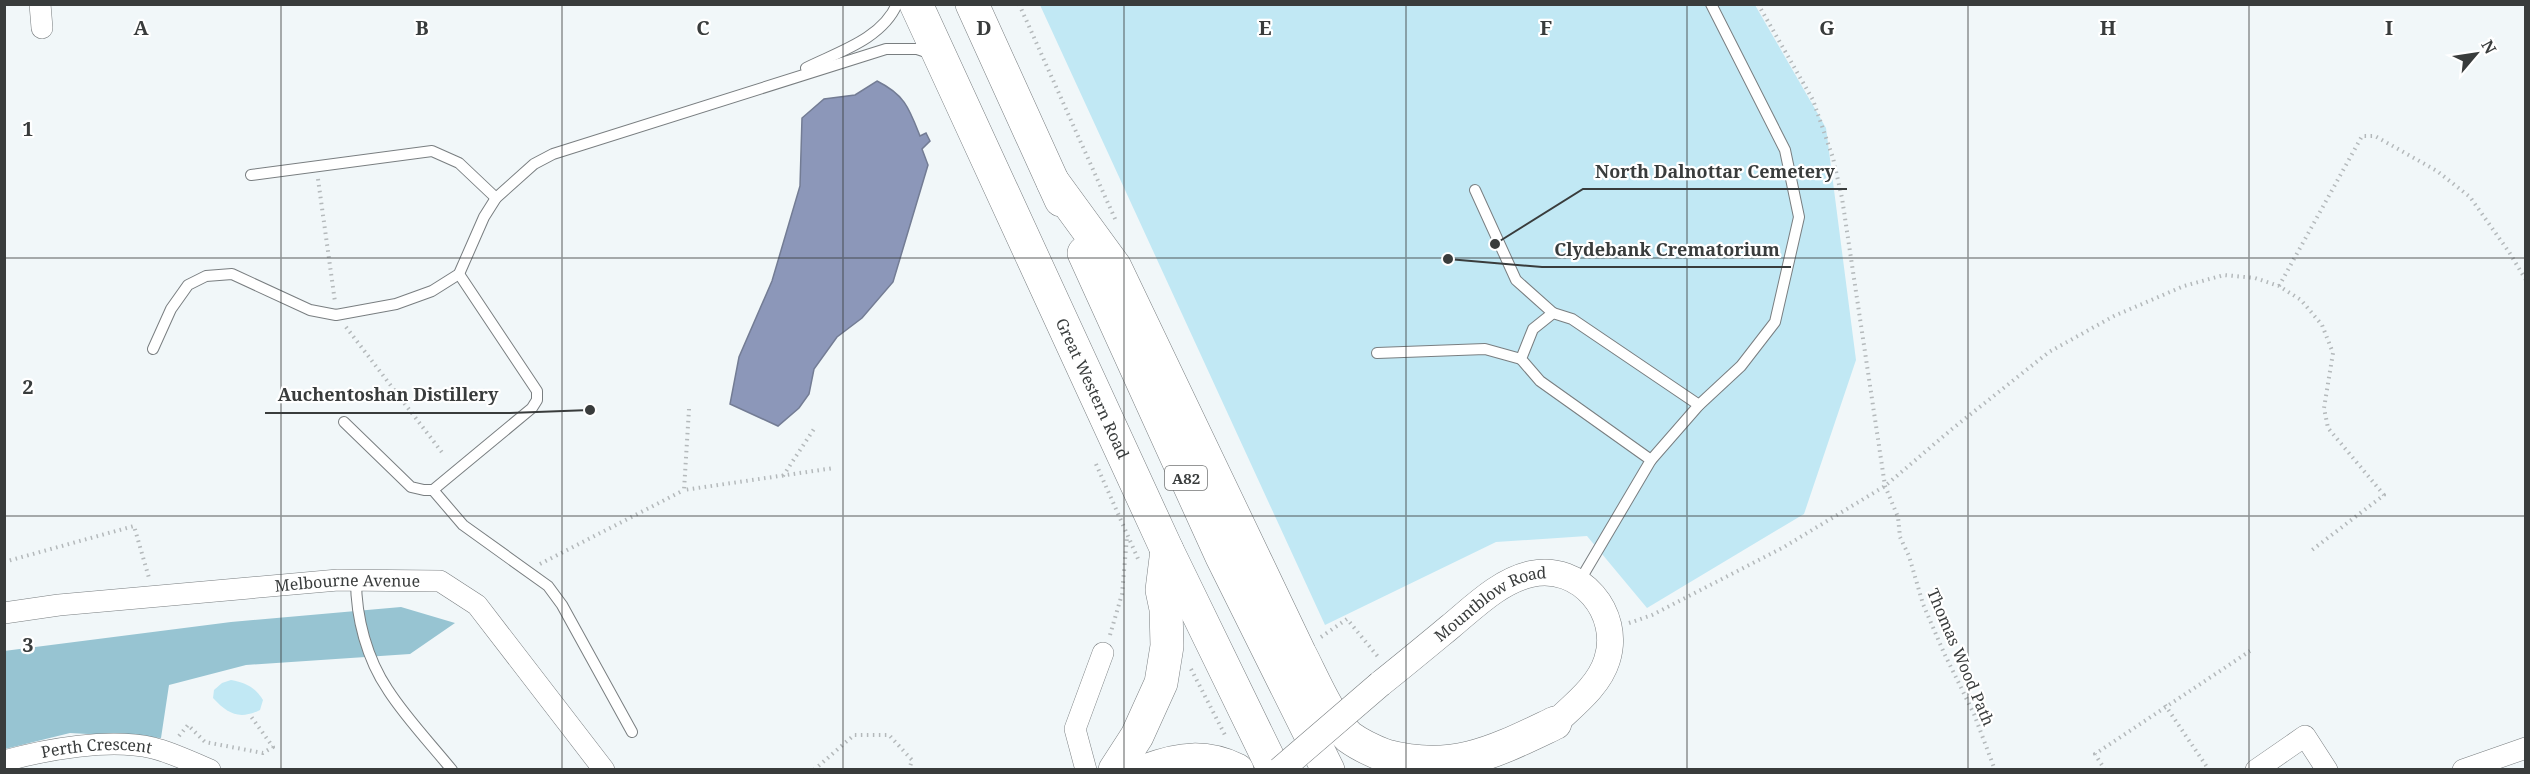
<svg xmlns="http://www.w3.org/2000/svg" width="2530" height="774" viewBox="0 0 2530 774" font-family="'Noto Serif',serif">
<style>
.green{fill:#c1e8f4}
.forest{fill:#97c4d2}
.water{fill:#8c97b9;stroke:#737c94;stroke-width:1.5}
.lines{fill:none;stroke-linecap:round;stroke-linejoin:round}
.service-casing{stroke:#797e80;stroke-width:12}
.minor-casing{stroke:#797e80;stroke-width:22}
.tertiary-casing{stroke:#797e80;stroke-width:27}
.primary-casing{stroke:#797e80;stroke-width:34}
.path{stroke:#b4b9bb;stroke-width:4;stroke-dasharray:1.5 4.5;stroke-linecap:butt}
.service{stroke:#fff;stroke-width:10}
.minor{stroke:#fff;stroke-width:21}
.tertiary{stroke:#fff;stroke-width:26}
.primary{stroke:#fff;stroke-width:33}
.tertiary-bridge-casing{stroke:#797e80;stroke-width:27;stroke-linecap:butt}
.tertiary-bridge{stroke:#fff;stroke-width:26}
.grid{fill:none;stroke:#393c3c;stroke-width:1.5;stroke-opacity:0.55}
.labels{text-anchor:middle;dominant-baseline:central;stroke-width:4.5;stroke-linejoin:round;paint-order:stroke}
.shield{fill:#fff;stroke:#747676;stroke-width:1.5}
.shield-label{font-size:15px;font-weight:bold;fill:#393c3c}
.street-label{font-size:16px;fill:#393c3c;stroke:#fff}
.grid-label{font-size:20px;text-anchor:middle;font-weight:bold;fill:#393c3c;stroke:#fff;stroke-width:4.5;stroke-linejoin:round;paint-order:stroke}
.leader{fill:none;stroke:#393c3c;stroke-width:2}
.callout-dot{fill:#393c3c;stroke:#fff;stroke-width:2}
.callout-label{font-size:18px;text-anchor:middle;font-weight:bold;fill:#393c3c;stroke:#fff;stroke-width:4.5;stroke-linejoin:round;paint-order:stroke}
</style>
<rect width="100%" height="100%" fill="#f1f7f9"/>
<g class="green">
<path d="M 1040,5 L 1755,5 L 1826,128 L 1856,360 L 1804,514 L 1647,608 L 1587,536 L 1496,542 L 1325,625 Z"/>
<path d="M 231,680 C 246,683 255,687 263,700 L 260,710 C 239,720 228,714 213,698 L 214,690 L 222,683 Z"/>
</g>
<path class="forest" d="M 401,607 L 455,623 L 410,654 L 246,665 L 169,685 L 161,738 L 70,733 L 5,749 L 4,651 L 231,622 Z"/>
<path class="water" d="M 877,81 C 905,95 909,108 920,136 L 926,133 L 930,141 L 922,149 L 928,165 L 893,282 L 862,318 L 837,337 L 814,369 L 809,394 L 799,408 L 778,426 L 730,404 L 739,357 L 772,281 L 800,186 L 802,118 L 824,99 L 855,95 Z"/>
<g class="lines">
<defs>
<g id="service">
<path d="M 806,68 C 838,52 882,39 897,4"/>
<path d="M 251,175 L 432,151 L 459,163 L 496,198"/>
<path d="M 1475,190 L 1516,280 L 1553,313"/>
<path d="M 153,349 L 171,309 L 188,285 L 206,276 L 232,274 L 310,310 L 336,315 L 396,304 L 432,291 L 459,274 L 484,217 L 496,198 L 534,164 L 553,154 L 886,49 L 917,49 L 932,54"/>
<path d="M 1377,353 L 1485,349 L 1521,359"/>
<path d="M 344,422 L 411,487 L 424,490 L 433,490 L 532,408 L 537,400 L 537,391 L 459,274"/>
<path d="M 1651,460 L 1699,405 L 1741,366 L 1775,322 L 1799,217 L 1785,150 L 1711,4"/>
<path d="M 433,490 L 463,525 L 548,586 L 562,605 L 632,732"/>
<path d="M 356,580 C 356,618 367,659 388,690 C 406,718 431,744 452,770"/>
<path d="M 1579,582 L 1651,460 L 1540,381 L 1521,359 L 1533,329 L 1553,313 L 1572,319 L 1699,405"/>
</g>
<g id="minor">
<path d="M 40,4 L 42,28"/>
<path id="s1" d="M 4,613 L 59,605 L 338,580 L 440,581 L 477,605 L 604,770"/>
<path id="s2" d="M 4,761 C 48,749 109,738 153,748 C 173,753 191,762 210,770"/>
<path d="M 1086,770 L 1075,729 L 1103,653"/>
<path d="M 2256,770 L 2305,736 L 2327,770"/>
<path d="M 2463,770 L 2526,748"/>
</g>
<g id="tertiary">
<path id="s3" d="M 1380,684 C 1404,665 1428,645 1451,626 C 1475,606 1500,581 1531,574 C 1580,563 1622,613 1607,660 C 1599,686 1574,705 1555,723"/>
</g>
<g id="primary">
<path id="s4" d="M 916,4 L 1167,550 L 1274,770"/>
<path d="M 972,4 L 1061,200"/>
<path d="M 1053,182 L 1115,267 L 1300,654 C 1312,677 1330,720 1349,737 C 1360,745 1373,751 1386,756 C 1454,774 1496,751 1555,723"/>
<path d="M 1084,253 L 1222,557 L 1328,770"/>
<path d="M 1115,770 L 1137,736 L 1161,683 L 1167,646 L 1166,609 L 1162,590 L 1167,550"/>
<path d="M 1148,770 C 1180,758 1206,755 1237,770"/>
</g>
</defs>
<use href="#service" class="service-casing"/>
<use href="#minor" class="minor-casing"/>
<use href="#tertiary" class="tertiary-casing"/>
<use href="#primary" class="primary-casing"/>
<g class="path">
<path d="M 1019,4 L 1116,221"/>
<path d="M 1758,4 L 1813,100 L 1833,158 L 1842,198 L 1885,486 L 1898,517 L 1900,537 L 1909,556 L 1923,604 L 1944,653 L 1974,714 L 1995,770"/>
<path d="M 318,179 L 335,302"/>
<path d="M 2279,286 L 2362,136 L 2375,136 L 2437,171 L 2470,197 L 2509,252 L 2526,280"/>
<path d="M 346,327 L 444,455"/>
<path d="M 689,409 L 684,490 L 834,468"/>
<path d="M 1096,464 L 1139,561"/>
<path d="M 783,476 L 814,429"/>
<path d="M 4,562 L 134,526 L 149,578"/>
<path d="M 540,564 L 684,490"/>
<path d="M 1629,623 L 1652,615 L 1784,547 L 1885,486 L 1952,429 L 2049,352 L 2114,316 L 2184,286 L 2224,275 L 2255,278 L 2279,286 L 2301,300 L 2322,325 L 2333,353 L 2324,408 L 2328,428 L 2384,495 L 2312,550"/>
<path d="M 1110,635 L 1122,594 L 1127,537"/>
<path d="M 1321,637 L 1347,619 L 1379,658"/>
<path d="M 1191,669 L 1226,737"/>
<path d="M 2165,705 L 2209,770"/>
<path d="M 179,736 L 188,725 L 205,742 L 263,753 L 273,747 L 250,715"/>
<path d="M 814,770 L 854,735 L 889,735 L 912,760 L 909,770"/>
<path d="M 2105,770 L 2095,754 L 2250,651"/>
</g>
<use href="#service" class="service"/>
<use href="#minor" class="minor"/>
<use href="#tertiary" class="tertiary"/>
<use href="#primary" class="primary"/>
<defs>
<path id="tertiary-bridge" d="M 1280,770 L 1380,684"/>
</defs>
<use href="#tertiary-bridge" class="tertiary-bridge-casing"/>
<use href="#tertiary-bridge" class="tertiary-bridge"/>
</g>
<path class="grid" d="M 281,4 L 281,770M 562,4 L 562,770M 843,4 L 843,770M 1124,4 L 1124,770M 1406,4 L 1406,770M 1687,4 L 1687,770M 1968,4 L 1968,770M 2249,4 L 2249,770M 4,258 L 2526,258M 4,516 L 2526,516"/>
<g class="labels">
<rect class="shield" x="1165" y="466" width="42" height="24" rx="4.5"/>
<g class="shield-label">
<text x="1186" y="478">A82</text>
</g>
<g class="street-label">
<text stroke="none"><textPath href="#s4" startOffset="423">Great Western Road</textPath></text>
<text stroke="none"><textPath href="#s1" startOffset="345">Melbourne Avenue</textPath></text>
<text stroke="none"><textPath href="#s3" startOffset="138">Mountblow Road</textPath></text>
<text transform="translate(1961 657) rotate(67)">Thomas Wood Path</text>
<text stroke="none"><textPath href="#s2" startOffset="94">Perth Crescent</textPath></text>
</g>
</g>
<g class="grid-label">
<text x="141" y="35">A</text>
<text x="422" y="35">B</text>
<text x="703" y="35">C</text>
<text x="984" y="35">D</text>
<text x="1265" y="35">E</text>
<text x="1546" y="35">F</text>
<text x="1827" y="35">G</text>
<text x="2108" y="35">H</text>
<text x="2389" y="35">I</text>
<text x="28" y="136">1</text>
<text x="28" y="394">2</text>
<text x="28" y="652">3</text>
</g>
<path class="leader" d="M1495 244L1583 189H1847M1448 259L1542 267H1791M590 410L510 413H265"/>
<g class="callout-dot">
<circle cx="1495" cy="244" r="6"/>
<circle cx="1448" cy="259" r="6"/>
<circle cx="590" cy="410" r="6"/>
</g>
<g class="callout-label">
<text x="1715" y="178">North Dalnottar Cemetery</text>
<text x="1667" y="256">Clydebank Crematorium</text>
<text x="388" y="401">Auchentoshan Distillery</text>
</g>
<rect width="2530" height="774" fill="none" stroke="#393c3c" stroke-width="12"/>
<g transform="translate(2476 54) rotate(61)" stroke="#ffffff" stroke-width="4.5" paint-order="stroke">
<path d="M0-4.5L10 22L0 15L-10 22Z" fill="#393c3c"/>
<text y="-9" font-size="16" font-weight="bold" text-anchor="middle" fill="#393c3c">N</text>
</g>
</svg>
